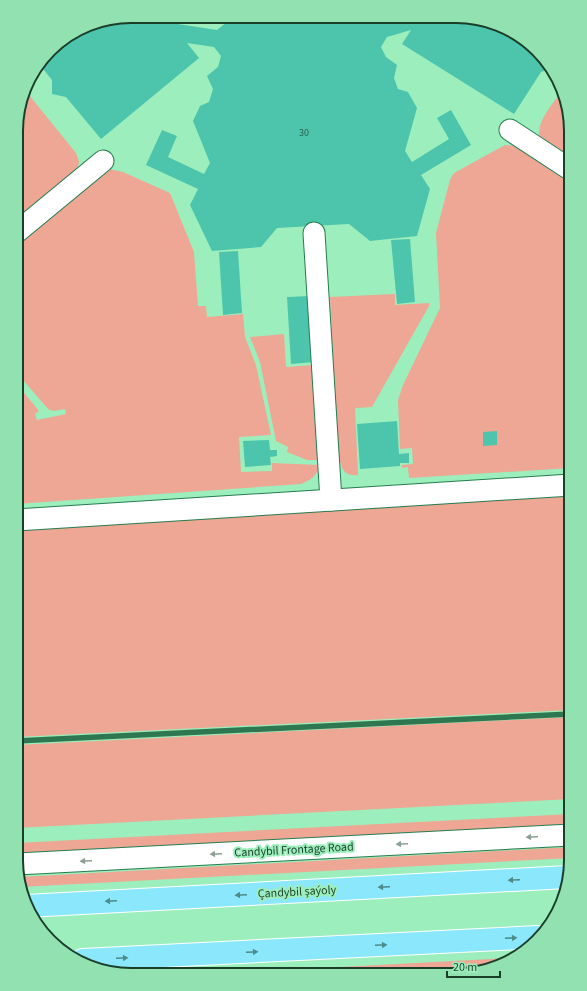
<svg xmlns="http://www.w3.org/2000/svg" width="587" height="991" viewBox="0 0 587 991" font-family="'Source Sans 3',sans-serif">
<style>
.green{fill:#eda794}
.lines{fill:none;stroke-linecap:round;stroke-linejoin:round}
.stream{stroke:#2e7750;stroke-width:5.5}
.building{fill:#4cc5ac}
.minor-casing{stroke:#267c4f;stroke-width:23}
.major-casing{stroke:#fff;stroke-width:24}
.minor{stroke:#fff;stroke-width:21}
.major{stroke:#8be7fc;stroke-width:22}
.oneway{fill:#8d9e94}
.oneway2{fill:#4d8a88}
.labels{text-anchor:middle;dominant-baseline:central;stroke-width:4;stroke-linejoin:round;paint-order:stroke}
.number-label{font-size:10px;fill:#27604a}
.street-label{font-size:12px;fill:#1b3e2a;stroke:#9cefbc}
.rim{fill:none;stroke:#1b3e2a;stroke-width:2}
</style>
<rect width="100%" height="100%" fill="#9cefbc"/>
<g class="green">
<path d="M 563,89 L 571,131 L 571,160 L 541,140 C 533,124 554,103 563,89 Z"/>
<path d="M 25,90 L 76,153 L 79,162 L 77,170 L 17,221 L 17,116 Z"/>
<path d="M 505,145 L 517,146 L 571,181 L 571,468 L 409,478 L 408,467 L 402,468 L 402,465 L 413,464 L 412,448 L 400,449 L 398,400 L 403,385 L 440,308 L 436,233 L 450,180 L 454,173 Z"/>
<path d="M 109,169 L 123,172 L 170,193 L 194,252 L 198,306 L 206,306 L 207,317 L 243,314 L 245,337 L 256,365 L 271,435 L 239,437 L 241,472 L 272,471 L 272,463 L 319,465 C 318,476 310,480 301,484 L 16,504 L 17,384 L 39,411 L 35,414 L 37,420 L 66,414 L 65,409 L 53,411 L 48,409 L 17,373 L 17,245 L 75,194 Z"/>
<path d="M 395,294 L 395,305 L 429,303 L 429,306 L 372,407 L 355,408 L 358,475 C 349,476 342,473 341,463 L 338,463 L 330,297 Z"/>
<path d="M 284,334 L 286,367 L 314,365 L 319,460 L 307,460 L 287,452 L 288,447 L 276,441 L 260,362 L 250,337 Z"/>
<path d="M 571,495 L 571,710 L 16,737 L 16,529 Z"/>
<path d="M 571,717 L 571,799 L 16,828 L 16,745 Z"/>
<path d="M 571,814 L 571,824 L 16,853 L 16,843 Z"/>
<path d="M 571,847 L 571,858 L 21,887 L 19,877 Z"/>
<path d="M 510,958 L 500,966 L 473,972 L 412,975 L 208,974 Z"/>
</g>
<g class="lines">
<path class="stream" d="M 16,741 L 571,714"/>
</g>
<g class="building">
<path d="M 131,16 L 171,16 L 171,23 L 217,30 L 233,17 L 378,18 L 382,20 L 391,18 L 478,18 L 532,44 L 550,69 L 541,72 L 514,114 L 402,44 L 411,30 L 387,37 L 381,47 L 386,57 L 397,65 L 394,78 L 398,89 L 408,92 L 417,108 L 405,151 L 412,162 L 449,139 L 437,118 L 451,110 L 471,145 L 421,175 L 430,189 L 417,236 L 370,241 L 349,224 L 277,228 L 261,247 L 212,251 L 190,205 L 198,189 L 146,165 L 162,130 L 177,136 L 168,157 L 204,174 L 210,163 L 193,121 L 200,106 L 209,102 L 213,89 L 207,76 L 218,67 L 221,56 L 214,47 L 187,43 L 199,58 L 101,139 L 66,97 L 52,94 L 52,80 L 40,65 L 55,45 L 87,25 Z"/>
<path d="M 410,239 L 415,302 L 397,304 L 391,240 Z"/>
<path d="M 238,251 L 242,313 L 223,315 L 219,252 Z"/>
<path d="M 310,296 L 314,362 L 291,364 L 287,297 Z"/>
<path d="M 397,421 L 399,454 L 409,453 L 409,463 L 400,463 L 400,466 L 360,469 L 357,424 Z"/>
<path d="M 497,431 L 497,445 L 483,446 L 483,432 Z"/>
<path d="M 269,440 L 270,450 L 277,450 L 277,456 L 270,457 L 271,465 L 245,467 L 243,441 Z"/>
</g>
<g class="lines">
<defs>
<g id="minor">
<path d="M 510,130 L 571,170"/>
<path d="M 17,232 L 103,161"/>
<path d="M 314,233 L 331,500"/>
<path d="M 16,520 L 571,485"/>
<path d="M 17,864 L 571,835"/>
</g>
<g id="major">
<path d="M 26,906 L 567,877"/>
<path d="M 83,960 L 538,937"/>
</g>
</defs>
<use href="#minor" class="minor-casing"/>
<use href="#major" class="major-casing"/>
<use href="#minor" class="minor"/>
<use href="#major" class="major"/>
</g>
<defs><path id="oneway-solid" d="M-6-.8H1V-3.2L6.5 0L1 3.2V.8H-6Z"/></defs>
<g class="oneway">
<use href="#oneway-solid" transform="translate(532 837) rotate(177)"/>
<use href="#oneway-solid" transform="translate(402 844) rotate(177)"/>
<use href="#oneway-solid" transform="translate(216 854) rotate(177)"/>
<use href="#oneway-solid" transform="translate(86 861) rotate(177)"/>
</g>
<g class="oneway2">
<use href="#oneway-solid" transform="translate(514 880) rotate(177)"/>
<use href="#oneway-solid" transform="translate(384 887) rotate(177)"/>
<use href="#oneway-solid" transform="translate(241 895) rotate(177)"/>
<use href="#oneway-solid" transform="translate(111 901) rotate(177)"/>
<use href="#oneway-solid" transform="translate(511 938) rotate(-3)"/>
<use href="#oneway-solid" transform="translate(381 945) rotate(-3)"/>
<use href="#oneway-solid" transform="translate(252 952) rotate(-3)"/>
<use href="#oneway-solid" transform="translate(122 958) rotate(-3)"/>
</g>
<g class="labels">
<g class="number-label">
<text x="304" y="133">30</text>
</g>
<g class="street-label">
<text transform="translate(294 850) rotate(-3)">Candybil Frontage Road</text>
<text transform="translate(297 892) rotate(-3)">Çandybil şaýoly</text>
</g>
</g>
<path d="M0 0H587V991H0ZM131 23H456A108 108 0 0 1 564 131V860A108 108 0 0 1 456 968H131A108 108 0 0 1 23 860V131A108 108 0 0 1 131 23Z" fill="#92e1b0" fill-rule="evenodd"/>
<path class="rim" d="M131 23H456A108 108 0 0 1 564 131V860A108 108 0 0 1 456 968H131A108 108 0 0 1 23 860V131A108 108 0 0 1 131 23Z"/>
<path d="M447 971v6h53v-6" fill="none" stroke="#1b3e2a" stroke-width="2"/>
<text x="453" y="971" font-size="12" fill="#1b3e2a" stroke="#9cefbc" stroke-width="3" paint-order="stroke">20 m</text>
</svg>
